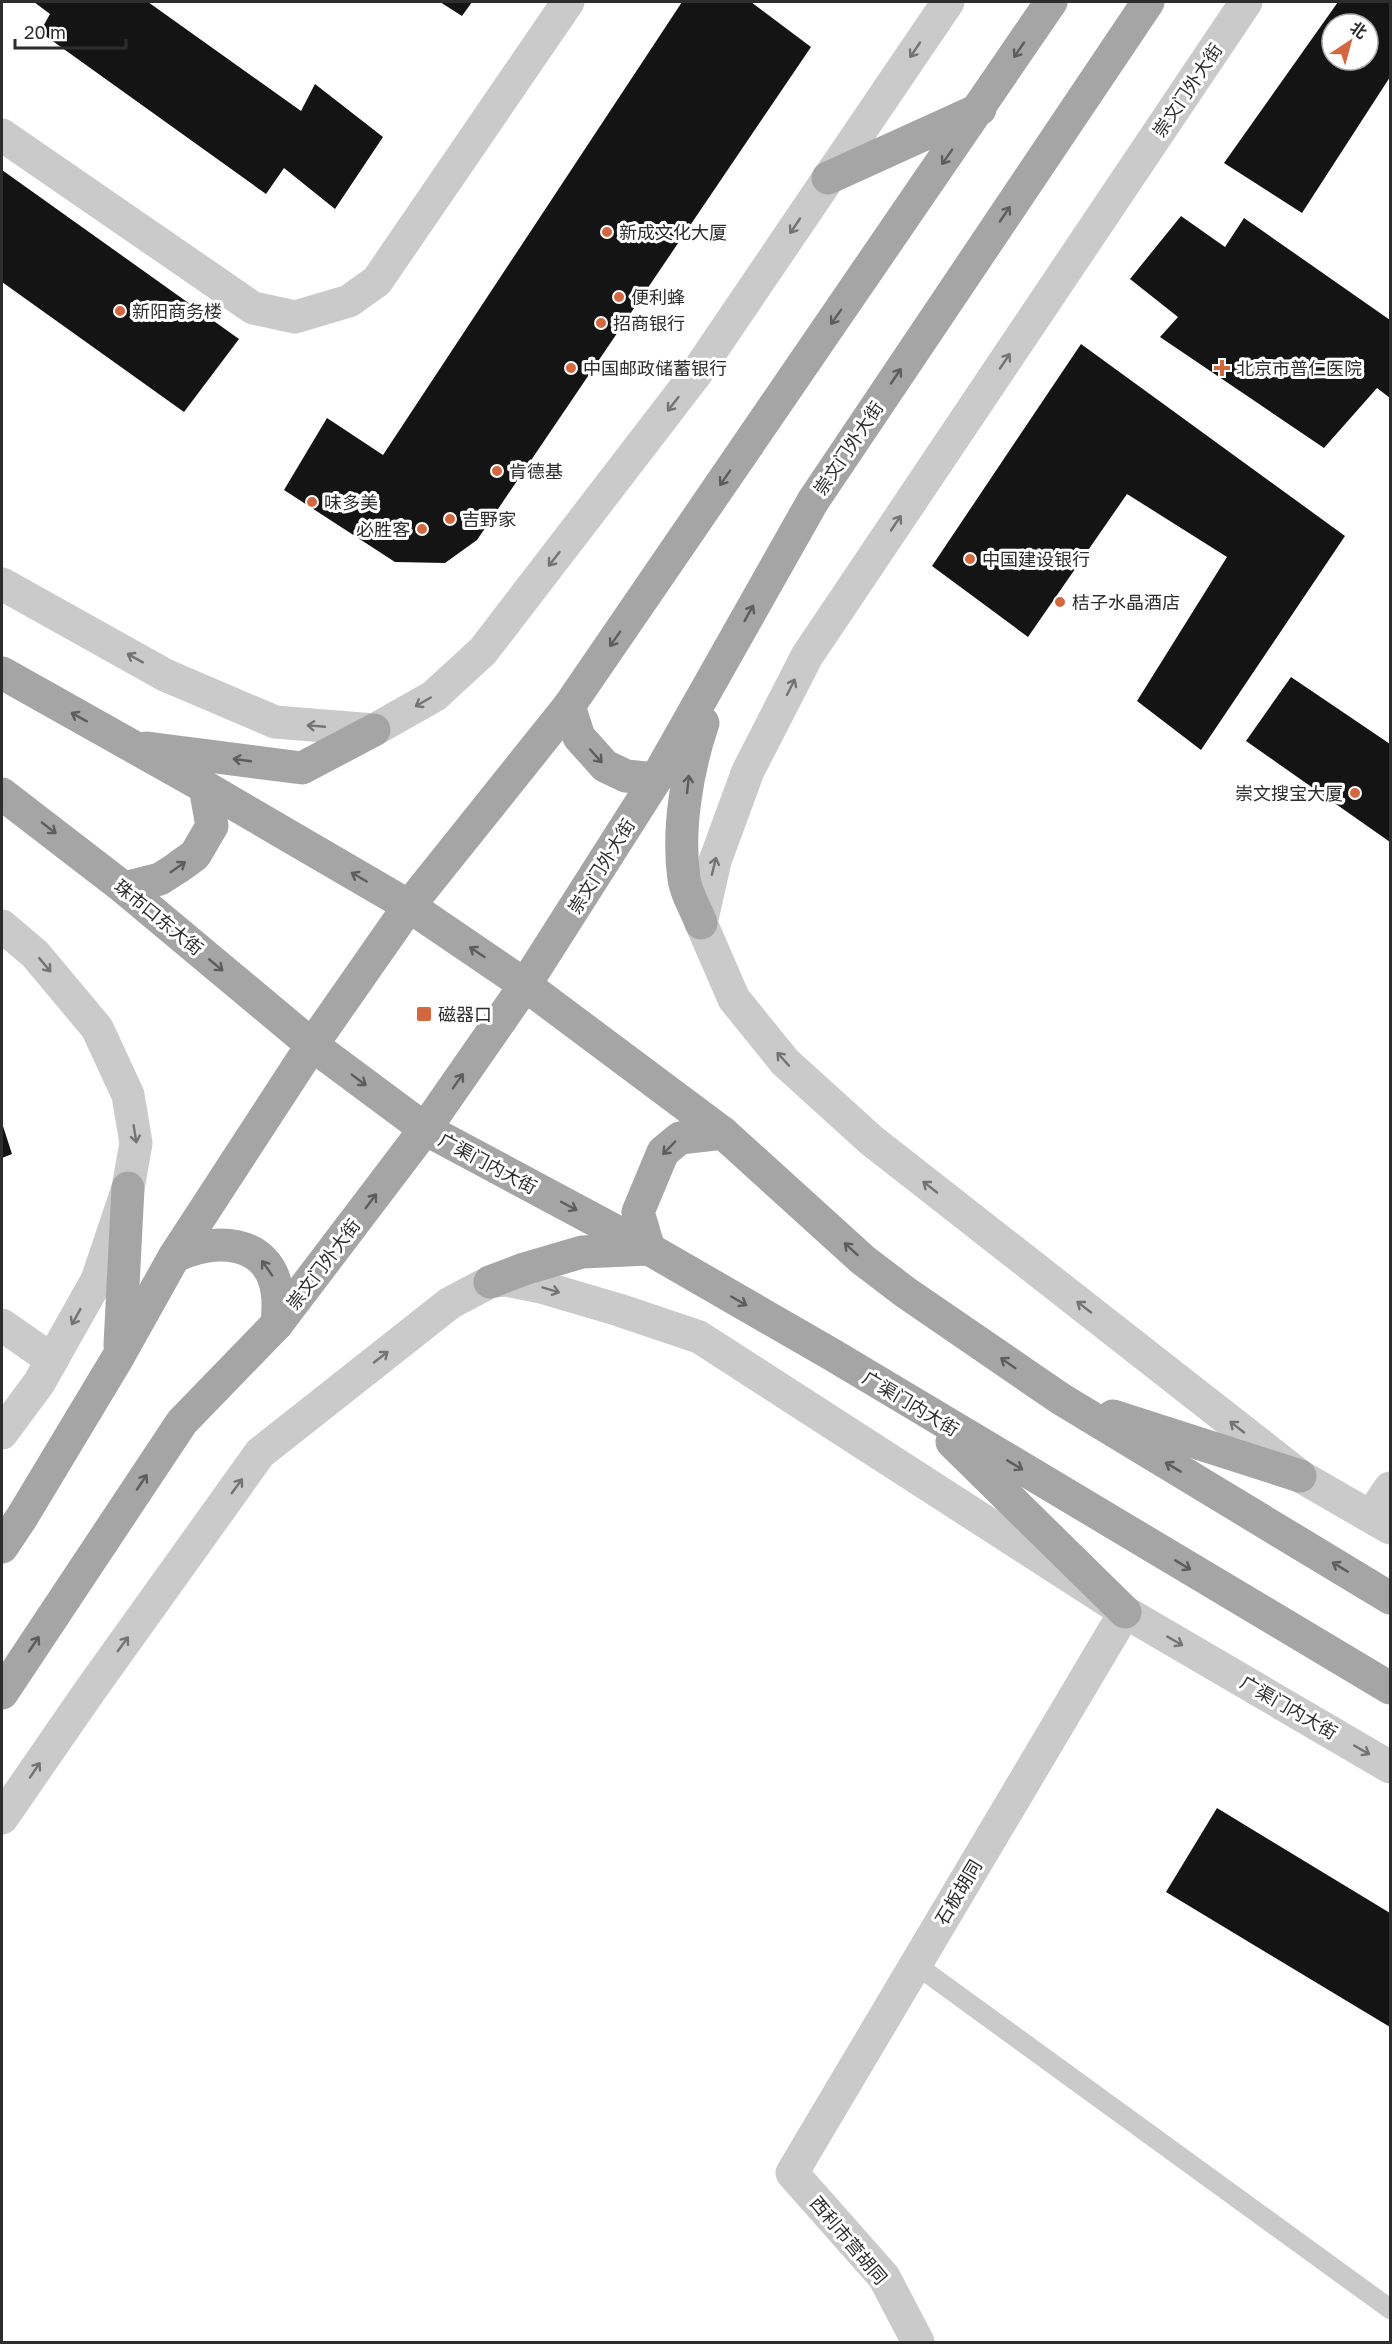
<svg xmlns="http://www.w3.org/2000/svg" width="1392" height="2344" viewBox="0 0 1392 2344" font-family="'Golos Text','Noto Sans SC',sans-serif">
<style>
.building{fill:#141414;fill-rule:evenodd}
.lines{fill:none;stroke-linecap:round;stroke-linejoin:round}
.service{stroke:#cacaca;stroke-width:20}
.minor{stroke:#cacaca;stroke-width:33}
.tertiary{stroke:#cacaca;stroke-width:33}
.primary{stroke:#a5a5a5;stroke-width:33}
.oneway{stroke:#747474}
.oneway2{stroke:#5d5d5d}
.poi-dot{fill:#d36840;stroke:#fff;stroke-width:2}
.labels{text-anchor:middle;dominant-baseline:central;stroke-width:6;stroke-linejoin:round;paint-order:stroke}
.street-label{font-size:18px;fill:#2d2d2d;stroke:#fff}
.poi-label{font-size:18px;fill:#2d2d2d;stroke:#fff;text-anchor:start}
</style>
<rect width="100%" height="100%" fill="#fff"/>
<g class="building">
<path d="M 34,2 L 148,2 L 301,111 L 315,84 L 383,137 L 335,209 L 284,168 L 266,194 L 40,32 L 50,14 Z"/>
<path d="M 440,2 L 472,2 L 462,16 Z"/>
<path d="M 682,2 L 751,2 L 811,47 L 477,540 L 445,563 L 395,562 L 284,490 L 327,418 L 383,455 Z"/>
<path d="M 1338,2 L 1390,2 L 1390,77 L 1302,213 L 1224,163 ZM 1332,24 L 1368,24 L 1368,60 L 1332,60 Z"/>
<path d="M 2,170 L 239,339 L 184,412 L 2,282 Z"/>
<path d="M 1181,216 L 1225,247 L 1244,218 L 1390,320 L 1390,398 L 1377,388 L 1324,448 L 1160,337 L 1178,317 L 1130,279 Z"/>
<path d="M 1081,344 L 1345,536 L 1201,750 L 1137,701 L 1227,557 L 1127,494 L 1028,637 L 932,566 Z"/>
<path d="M 1291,677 L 1390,744 L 1390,842 L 1246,741 Z"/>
<path d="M 2,1123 L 12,1154 L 2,1158 Z"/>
<path d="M 1217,1808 L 1390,1913 L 1390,2027 L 1166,1892 Z"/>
</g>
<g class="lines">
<path class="service" d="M 915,1964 L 1390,2309"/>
<g class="minor">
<path d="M 2,135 L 253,308 L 295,317 L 349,301 L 377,281 L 568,2"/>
<path d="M 2,1325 L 52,1360"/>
<path d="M 1371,1516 L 1390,1488"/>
<path d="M 918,2342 L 884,2277 L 792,2173 L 1125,1612"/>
</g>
<g class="tertiary">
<path d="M 1246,2 L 807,656 L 748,771 L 715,861 L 701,923 L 734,999 L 785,1062 L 871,1140 L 1300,1476 L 1390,1528"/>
<path d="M 2,584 L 165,675 L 275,722 L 374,730 L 434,696 L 483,651 L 695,375 L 948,2"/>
<path d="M 2,926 L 35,954 L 97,1028 L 128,1095 L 136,1143 L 128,1188 L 97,1280 L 39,1383 L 2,1433"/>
<path d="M 2,1818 L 89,1692 L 260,1453 L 450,1303 L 490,1282 L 506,1280 L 541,1287 L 619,1310 L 699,1337 L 1125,1612 L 1390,1767"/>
</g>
<g class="primary">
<path d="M 828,178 L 980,109"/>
<path d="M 2,673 L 205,787 L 409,906 L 525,985 L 723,1133 L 863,1260 L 905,1292 L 1061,1399 L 1390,1598"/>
<path d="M 569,706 L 579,737 L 605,766 L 626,776 L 656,779"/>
<path d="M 147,748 L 302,768 L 374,730"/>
<path d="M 2,794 L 124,888 L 312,1045 L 425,1129 L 649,1249 L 831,1354 L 1390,1688"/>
<path d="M 124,888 L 160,879 L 177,868 L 195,855 L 212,826 L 205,787"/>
<path d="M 701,923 C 696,909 686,894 684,879 C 677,830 687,770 703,723"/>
<path d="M 174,1257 C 212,1237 269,1238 277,1291 C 279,1302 278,1313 277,1324"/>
<path d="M 490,1282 L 524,1269 L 582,1252 L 649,1249 L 638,1212 L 663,1152 L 680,1138 L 723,1133"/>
<path d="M 120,1345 L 128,1188"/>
<path d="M 1113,1416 L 1300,1476"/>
<path d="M 952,1442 L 1125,1612"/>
<path d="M 2,1547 L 22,1517 L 117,1359 L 174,1257 L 312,1045 L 409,906 L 569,706 L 1051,2"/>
<path d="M 2,1693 L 182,1422 L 277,1324 L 425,1129 L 525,985 L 656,779 L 813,501 L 1148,2"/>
</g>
</g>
<defs><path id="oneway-shaft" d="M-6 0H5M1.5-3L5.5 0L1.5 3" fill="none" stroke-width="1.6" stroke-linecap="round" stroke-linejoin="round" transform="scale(1.5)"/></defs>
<g class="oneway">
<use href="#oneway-shaft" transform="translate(915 50) rotate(124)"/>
<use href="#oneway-shaft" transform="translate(795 226) rotate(124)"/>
<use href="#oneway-shaft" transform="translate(1005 361) rotate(-56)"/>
<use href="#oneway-shaft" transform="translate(673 404) rotate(128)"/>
<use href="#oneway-shaft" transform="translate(896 523) rotate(-56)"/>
<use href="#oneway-shaft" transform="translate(554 559) rotate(128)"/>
<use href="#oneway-shaft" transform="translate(135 658) rotate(-151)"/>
<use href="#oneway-shaft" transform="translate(791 687) rotate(-63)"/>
<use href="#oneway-shaft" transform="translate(423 702) rotate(150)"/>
<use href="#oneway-shaft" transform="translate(316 726) rotate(-175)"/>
<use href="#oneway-shaft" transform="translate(714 866) rotate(-76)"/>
<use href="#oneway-shaft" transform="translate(45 965) rotate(50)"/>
<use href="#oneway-shaft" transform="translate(783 1059) rotate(-132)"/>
<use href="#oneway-shaft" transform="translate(135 1134) rotate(81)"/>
<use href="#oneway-shaft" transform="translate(930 1187) rotate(-142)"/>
<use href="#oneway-shaft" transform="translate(551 1290) rotate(17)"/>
<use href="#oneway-shaft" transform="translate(1084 1307) rotate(-142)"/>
<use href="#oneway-shaft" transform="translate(76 1317) rotate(119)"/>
<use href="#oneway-shaft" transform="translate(381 1357) rotate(-38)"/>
<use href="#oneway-shaft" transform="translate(1237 1427) rotate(-142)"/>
<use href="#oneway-shaft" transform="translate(237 1486) rotate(-54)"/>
<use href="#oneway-shaft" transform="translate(1175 1641) rotate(30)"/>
<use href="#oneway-shaft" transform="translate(123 1644) rotate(-54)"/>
<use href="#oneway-shaft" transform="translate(1362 1750) rotate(30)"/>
<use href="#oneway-shaft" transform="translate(35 1770) rotate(-56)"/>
</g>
<g class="oneway2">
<use href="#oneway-shaft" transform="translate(1019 50) rotate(124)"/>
<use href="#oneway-shaft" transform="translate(947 157) rotate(125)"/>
<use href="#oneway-shaft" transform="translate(1005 214) rotate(-56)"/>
<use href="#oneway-shaft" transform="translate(836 317) rotate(125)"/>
<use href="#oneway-shaft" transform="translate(896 376) rotate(-56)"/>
<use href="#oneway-shaft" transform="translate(725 478) rotate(125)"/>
<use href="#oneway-shaft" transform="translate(749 613) rotate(-61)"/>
<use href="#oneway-shaft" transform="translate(615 639) rotate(125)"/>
<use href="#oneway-shaft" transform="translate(79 717) rotate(-151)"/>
<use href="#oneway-shaft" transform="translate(596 756) rotate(48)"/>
<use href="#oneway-shaft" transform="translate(242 760) rotate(-172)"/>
<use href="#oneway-shaft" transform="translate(688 784) rotate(-84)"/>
<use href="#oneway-shaft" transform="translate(49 828) rotate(38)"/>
<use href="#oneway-shaft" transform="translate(178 867) rotate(-35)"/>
<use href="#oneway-shaft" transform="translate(359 877) rotate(-150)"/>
<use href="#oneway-shaft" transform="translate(477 952) rotate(-146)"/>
<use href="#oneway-shaft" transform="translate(216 965) rotate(40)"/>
<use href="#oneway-shaft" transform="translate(359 1080) rotate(37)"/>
<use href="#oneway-shaft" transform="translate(458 1081) rotate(-55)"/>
<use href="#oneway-shaft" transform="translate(669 1148) rotate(134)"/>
<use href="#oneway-shaft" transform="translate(371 1201) rotate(-53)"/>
<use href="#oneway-shaft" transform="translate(569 1206) rotate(28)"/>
<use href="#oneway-shaft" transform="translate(851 1249) rotate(-138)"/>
<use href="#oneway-shaft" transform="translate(267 1268) rotate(-125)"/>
<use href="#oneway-shaft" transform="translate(739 1301) rotate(30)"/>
<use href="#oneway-shaft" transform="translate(1008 1363) rotate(-145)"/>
<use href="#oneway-shaft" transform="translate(1015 1465) rotate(31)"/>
<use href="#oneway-shaft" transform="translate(1173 1467) rotate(-149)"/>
<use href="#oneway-shaft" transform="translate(142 1482) rotate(-56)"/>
<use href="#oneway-shaft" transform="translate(1183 1565) rotate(31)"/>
<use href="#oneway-shaft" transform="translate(1340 1567) rotate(-149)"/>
<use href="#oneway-shaft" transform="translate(34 1644) rotate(-56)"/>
</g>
<g class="poi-dot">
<circle cx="607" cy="232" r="6"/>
<circle cx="619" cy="297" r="6"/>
<circle cx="120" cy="311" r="6"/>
<circle cx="601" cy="323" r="6"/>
<circle cx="571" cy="368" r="6"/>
<path d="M1219 359h6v6h6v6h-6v6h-6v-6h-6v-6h6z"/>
<circle cx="497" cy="471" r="6"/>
<circle cx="312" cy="502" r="6"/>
<circle cx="450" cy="519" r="6"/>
<circle cx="422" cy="529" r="6"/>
<circle cx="970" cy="559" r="6"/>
<circle cx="1060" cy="602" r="6"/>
<circle cx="1355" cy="793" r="6"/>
<rect x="416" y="1006" width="16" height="16" rx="3"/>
</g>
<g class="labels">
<g class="street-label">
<text transform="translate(1187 90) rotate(-56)">崇文门外大街</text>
<text transform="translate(848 448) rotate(-56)">崇文门外大街</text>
<text transform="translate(601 866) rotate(-58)">崇文门外大街</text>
<text transform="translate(159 917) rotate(39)">珠市口东大街</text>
<text transform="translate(488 1163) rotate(28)">广渠门内大街</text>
<text transform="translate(323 1264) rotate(-53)">崇文门外大街</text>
<text transform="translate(911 1403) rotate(31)">广渠门内大街</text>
<text transform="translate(1289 1707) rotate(30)">广渠门内大街</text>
<text transform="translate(958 1892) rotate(-59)">石板胡同</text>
<text transform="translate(849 2240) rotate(50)">西利市营胡同</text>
</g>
<g class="poi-label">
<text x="619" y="232">新成文化大厦</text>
<text x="631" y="297">便利蜂</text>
<text x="132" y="311">新阳商务楼</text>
<text x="613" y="323">招商银行</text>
<text x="583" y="368">中国邮政储蓄银行</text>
<text x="1236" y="368">北京市普仁医院</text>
<text x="509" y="471">肯德基</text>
<text x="324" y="502">味多美</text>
<text x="462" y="519">吉野家</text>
<text x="410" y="529" text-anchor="end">必胜客</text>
<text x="982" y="559">中国建设银行</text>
<text x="1072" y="602">桔子水晶酒店</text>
<text x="1343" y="793" text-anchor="end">崇文搜宝大厦</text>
<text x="438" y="1014">磁器口</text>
</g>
</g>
<rect width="1392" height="2344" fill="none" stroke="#2d2d2d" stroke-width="6"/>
<g transform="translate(1350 42) rotate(36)"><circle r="28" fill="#ffffff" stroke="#ababab" stroke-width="1.5"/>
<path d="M0-4.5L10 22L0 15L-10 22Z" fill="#d36840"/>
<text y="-9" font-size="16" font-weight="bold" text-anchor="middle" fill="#2d2d2d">北</text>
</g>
<path d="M15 39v9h111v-9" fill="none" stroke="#2d2d2d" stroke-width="3"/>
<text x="24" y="39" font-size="18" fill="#2d2d2d" stroke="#ffffff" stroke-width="4.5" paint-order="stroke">20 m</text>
</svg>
